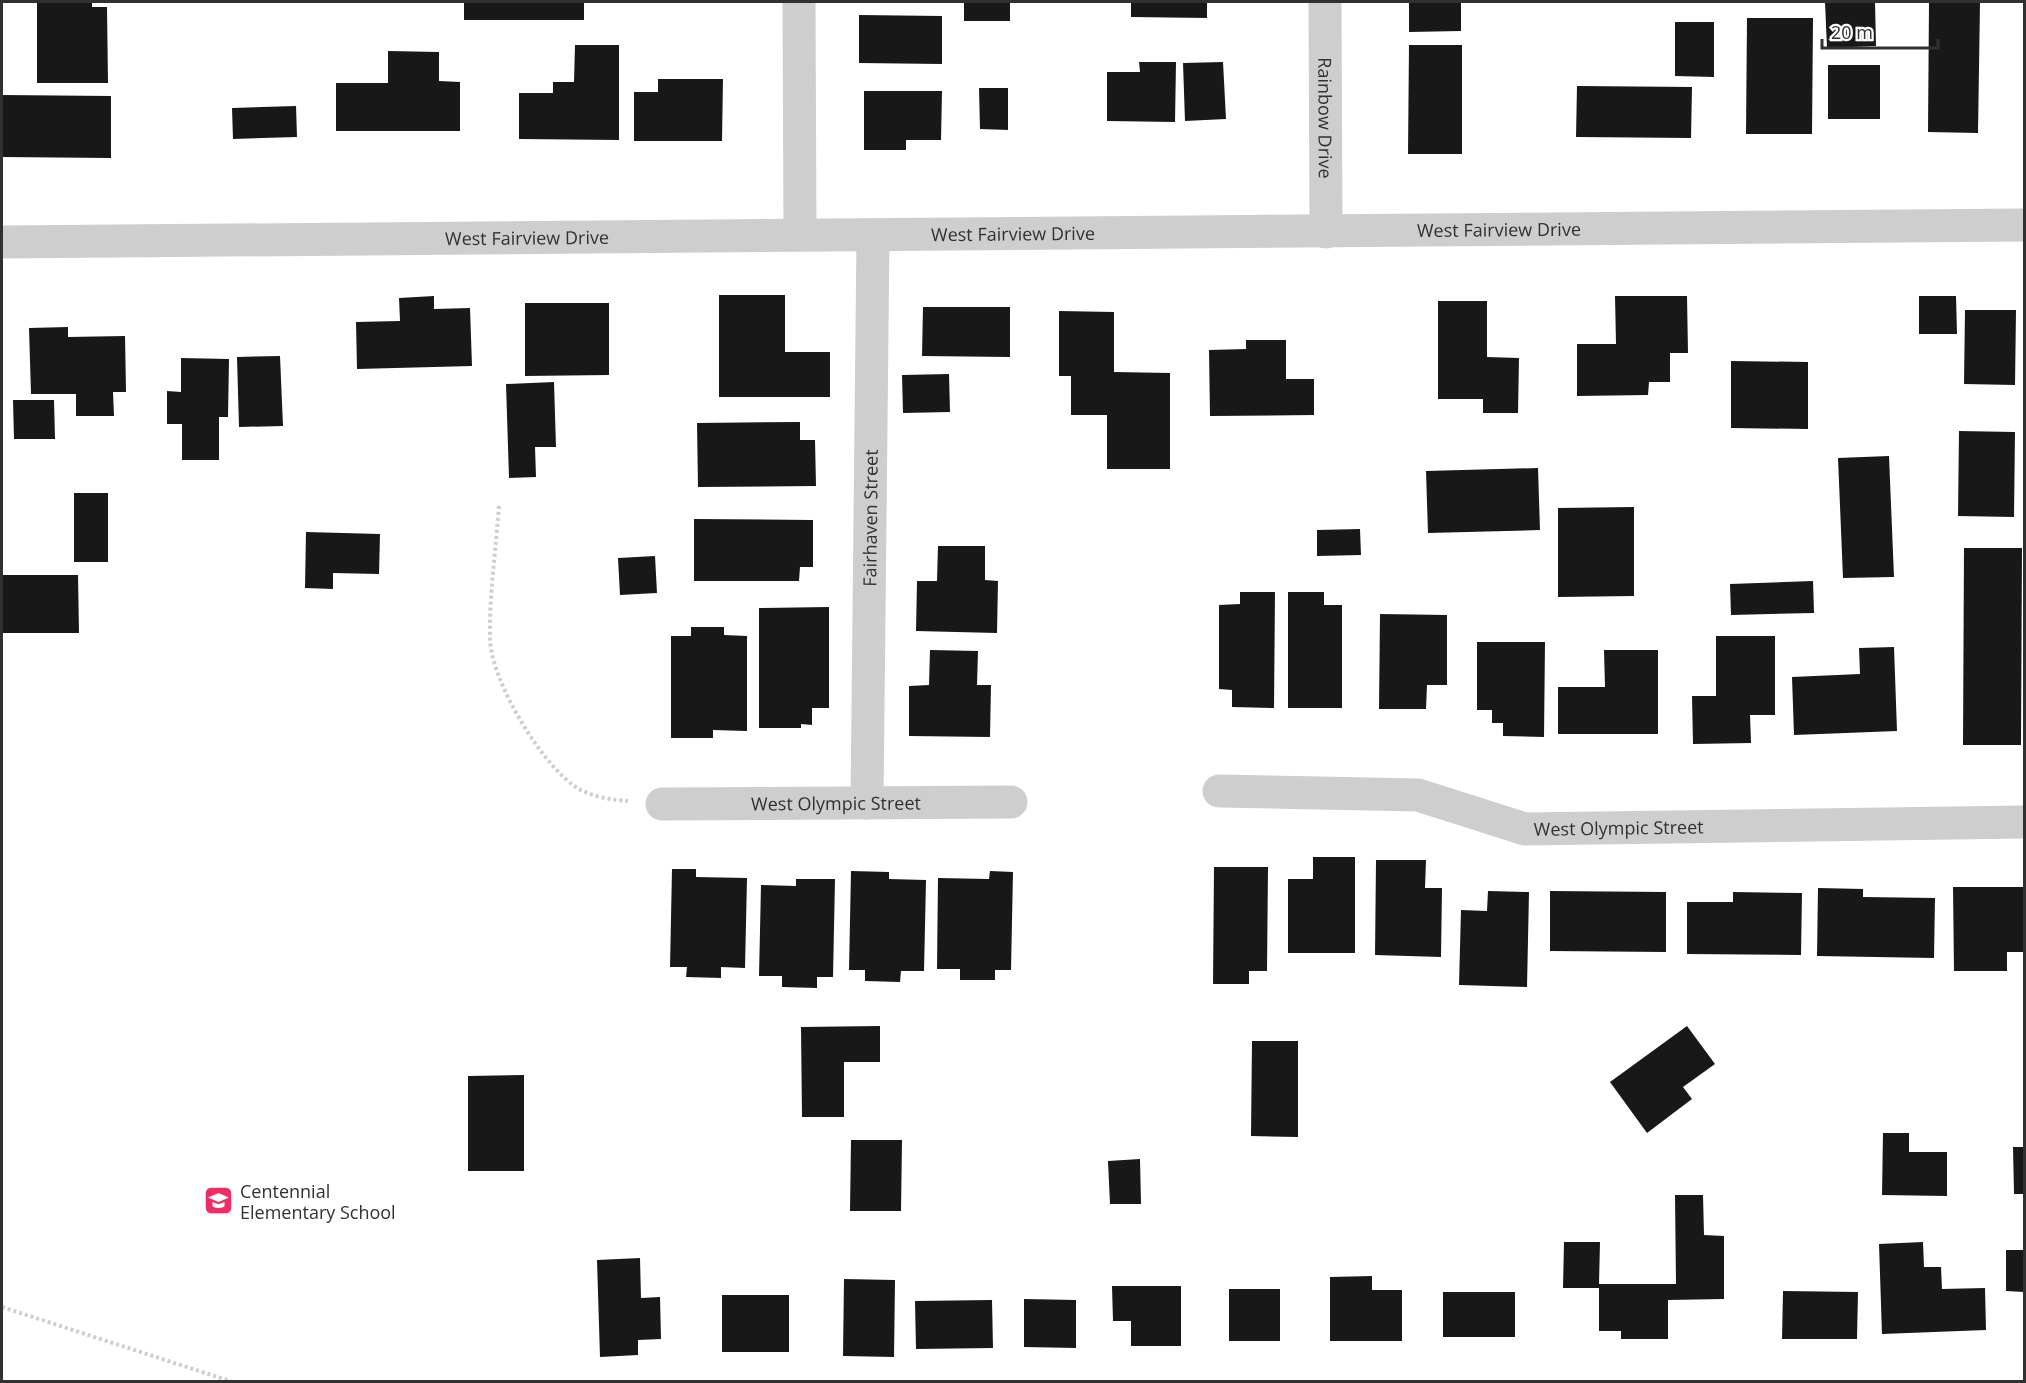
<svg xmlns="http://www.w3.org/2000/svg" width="2026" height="1383" viewBox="0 0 2026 1383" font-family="'Open Sans',sans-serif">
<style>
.building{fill:#181818}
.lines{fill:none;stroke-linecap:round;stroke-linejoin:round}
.path{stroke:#cecece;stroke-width:4;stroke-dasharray:3 3;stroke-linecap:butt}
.street{stroke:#cecece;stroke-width:33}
.labels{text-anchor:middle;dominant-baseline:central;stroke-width:6;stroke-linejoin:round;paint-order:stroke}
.street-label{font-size:18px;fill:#313131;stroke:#fff}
.poi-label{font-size:18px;fill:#313131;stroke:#fff;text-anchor:start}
</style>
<rect width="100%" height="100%" fill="#fff"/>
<g class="building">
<path d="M 37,2 L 92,2 L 92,7 L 107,7 L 108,83 L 37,83 Z"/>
<rect x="464" y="2" width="120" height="18"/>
<rect x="964" y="2" width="46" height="19"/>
<path d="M 1131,2 L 1207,2 L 1207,18 L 1131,17 Z"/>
<path d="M 1409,2 L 1461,2 L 1461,31 L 1409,32 Z"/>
<path d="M 1825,2 L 1875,2 L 1876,46 L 1827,48 Z"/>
<path d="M 1929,2 L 1980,2 L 1978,133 L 1928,132 Z"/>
<path d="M 859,15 L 942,16 L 942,64 L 859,63 Z"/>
<path d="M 1747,18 L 1813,18 L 1812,134 L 1746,134 Z"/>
<path d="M 1675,22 L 1714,22 L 1714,77 L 1675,76 Z"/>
<path d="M 575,45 L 619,45 L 619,140 L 519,139 L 519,93 L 553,93 L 553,82 L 574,82 Z"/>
<path d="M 1409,45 L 1462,45 L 1462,154 L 1408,154 Z"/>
<path d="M 388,51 L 439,52 L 439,81 L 460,82 L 460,131 L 336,131 L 336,83 L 388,83 Z"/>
<path d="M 1139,62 L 1176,62 L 1175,122 L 1107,121 L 1107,72 L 1140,72 Z"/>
<path d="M 1223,62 L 1226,119 L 1185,121 L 1183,63 Z"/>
<rect x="1828" y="65" width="52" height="54"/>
<path d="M 658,79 L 723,79 L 722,141 L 634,141 L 634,92 L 658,92 Z"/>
<path d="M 1577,86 L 1692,87 L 1691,138 L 1576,137 Z"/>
<path d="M 979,88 L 1008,88 L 1008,130 L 980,129 Z"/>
<path d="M 864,91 L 942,91 L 941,140 L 906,140 L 906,150 L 864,150 Z"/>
<path d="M 2,95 L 111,96 L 111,158 L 2,157 Z"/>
<path d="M 296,106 L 297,137 L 233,139 L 232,108 Z"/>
<path d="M 719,295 L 785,295 L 785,352 L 830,352 L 830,397 L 719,397 Z"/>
<path d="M 434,296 L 434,309 L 470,308 L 472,366 L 357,369 L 356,322 L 400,321 L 399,298 Z"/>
<path d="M 1615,296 L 1687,296 L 1688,353 L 1670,353 L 1670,382 L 1649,382 L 1648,395 L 1577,396 L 1577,344 L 1616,344 Z"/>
<path d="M 1919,296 L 1956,296 L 1957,334 L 1919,334 Z"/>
<path d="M 1438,301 L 1487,301 L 1487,357 L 1519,358 L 1518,413 L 1483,413 L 1483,399 L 1438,399 Z"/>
<path d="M 525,303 L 609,303 L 609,375 L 525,376 Z"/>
<path d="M 923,307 L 1010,307 L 1010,357 L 922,356 Z"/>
<path d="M 1965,310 L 2016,310 L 2015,385 L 1964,384 Z"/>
<path d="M 1059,311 L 1114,312 L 1114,372 L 1170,373 L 1170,469 L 1107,469 L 1107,415 L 1071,415 L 1071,376 L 1059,376 Z"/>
<path d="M 68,327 L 68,337 L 125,336 L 126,392 L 113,392 L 114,416 L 76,416 L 76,394 L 31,394 L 29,328 Z"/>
<path d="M 1246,340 L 1286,340 L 1286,379 L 1314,379 L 1314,415 L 1210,416 L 1209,350 L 1246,349 Z"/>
<path d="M 280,356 L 283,426 L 239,427 L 237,357 Z"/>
<path d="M 181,358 L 229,359 L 228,417 L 219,417 L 219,460 L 182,460 L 182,424 L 167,424 L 167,391 L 181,392 Z"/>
<path d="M 1731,361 L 1808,362 L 1808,429 L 1731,428 Z"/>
<path d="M 949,374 L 950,412 L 903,413 L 902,375 Z"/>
<path d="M 554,382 L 556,447 L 535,447 L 536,477 L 509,478 L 506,384 Z"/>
<path d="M 13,400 L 54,400 L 55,439 L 14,439 Z"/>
<path d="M 800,422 L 800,440 L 815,440 L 816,486 L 698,487 L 697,423 Z"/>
<path d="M 1959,431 L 2015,432 L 2014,517 L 1958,516 Z"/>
<path d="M 1889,456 L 1894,577 L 1843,578 L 1838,458 Z"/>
<path d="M 1538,468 L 1540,530 L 1428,533 L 1426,471 Z"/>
<rect x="74" y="493" width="34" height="69"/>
<path d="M 1634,507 L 1634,596 L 1558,597 L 1558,508 Z"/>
<path d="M 694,519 L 813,520 L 813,567 L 800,567 L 799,581 L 694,581 Z"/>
<path d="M 1360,529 L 1361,555 L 1317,556 L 1317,530 Z"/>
<path d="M 306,532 L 380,534 L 379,574 L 333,573 L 333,589 L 305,588 Z"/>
<path d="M 938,546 L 985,546 L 985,580 L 998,581 L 997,633 L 916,631 L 917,581 L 937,581 Z"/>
<path d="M 1964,548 L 2022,548 L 2021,745 L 1963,745 Z"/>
<path d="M 655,556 L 657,593 L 620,595 L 618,558 Z"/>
<path d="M 2,575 L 78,575 L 79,633 L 2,633 Z"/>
<path d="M 1813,581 L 1814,613 L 1731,615 L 1730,584 Z"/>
<path d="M 1240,592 L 1275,592 L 1274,708 L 1232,707 L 1232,690 L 1219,689 L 1219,605 L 1240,604 Z"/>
<path d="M 1288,592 L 1324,592 L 1324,605 L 1342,605 L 1342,708 L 1288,708 Z"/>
<path d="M 829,607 L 829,708 L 812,708 L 812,725 L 801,724 L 801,728 L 759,728 L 759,608 Z"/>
<path d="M 1380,614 L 1447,615 L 1447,685 L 1427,685 L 1426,709 L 1379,709 Z"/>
<path d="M 691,627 L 724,627 L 724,635 L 747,636 L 747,731 L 713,730 L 713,738 L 671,738 L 671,636 L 691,636 Z"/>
<path d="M 1716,636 L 1775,636 L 1775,715 L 1750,715 L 1751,743 L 1693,744 L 1692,696 L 1716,696 Z"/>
<path d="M 1477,642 L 1545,642 L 1544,737 L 1503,736 L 1503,723 L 1492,723 L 1492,710 L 1477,710 Z"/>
<path d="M 1894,647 L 1897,731 L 1794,735 L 1792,677 L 1860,674 L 1859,648 Z"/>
<path d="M 930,650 L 978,651 L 977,685 L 991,685 L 990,737 L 909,736 L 909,686 L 929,685 Z"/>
<path d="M 1604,650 L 1658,650 L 1658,734 L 1558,734 L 1558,687 L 1605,687 Z"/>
<path d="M 1313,857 L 1355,857 L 1355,953 L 1288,953 L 1288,879 L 1313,879 Z"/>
<path d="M 1376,860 L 1426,860 L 1425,888 L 1442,888 L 1441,957 L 1375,955 Z"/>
<path d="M 1214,867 L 1268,867 L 1267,971 L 1249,971 L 1249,984 L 1213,984 Z"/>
<path d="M 672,869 L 696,869 L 696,877 L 747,878 L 745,968 L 721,967 L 721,978 L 686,977 L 687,967 L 670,967 Z"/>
<path d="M 851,871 L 889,872 L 889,879 L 926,880 L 924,971 L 901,971 L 900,982 L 865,981 L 865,970 L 849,970 Z"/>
<path d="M 990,871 L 1013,872 L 1011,970 L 995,970 L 995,980 L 960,980 L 960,969 L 937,969 L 938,878 L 989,879 Z"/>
<path d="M 796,879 L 835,879 L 833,977 L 817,977 L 817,988 L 782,987 L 782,976 L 759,976 L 761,885 L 796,886 Z"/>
<path d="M 1953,887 L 2024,887 L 2024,952 L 2007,952 L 2007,971 L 1954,971 Z"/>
<path d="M 1818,888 L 1863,889 L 1863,897 L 1935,898 L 1934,958 L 1817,956 Z"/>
<path d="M 1488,891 L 1529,892 L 1527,987 L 1459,985 L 1461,910 L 1487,911 Z"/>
<path d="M 1550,891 L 1666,892 L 1666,952 L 1550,951 Z"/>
<path d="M 1733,892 L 1802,893 L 1801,955 L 1687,954 L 1687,902 L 1733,902 Z"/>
<path d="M 880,1026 L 880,1062 L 844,1062 L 844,1117 L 802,1117 L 801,1027 Z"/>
<path d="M 1687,1026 L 1715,1064 L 1683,1087 L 1692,1099 L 1647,1133 L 1610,1082 Z"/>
<path d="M 1252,1041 L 1298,1041 L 1298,1137 L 1251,1136 Z"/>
<path d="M 524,1075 L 524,1171 L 468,1171 L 468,1076 Z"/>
<path d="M 1883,1133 L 1909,1133 L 1909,1152 L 1947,1152 L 1947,1196 L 1882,1195 Z"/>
<path d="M 851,1140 L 902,1140 L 901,1211 L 850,1211 Z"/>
<path d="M 2013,1147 L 2024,1147 L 2024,1194 L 2014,1194 Z"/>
<path d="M 1140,1159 L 1141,1204 L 1110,1204 L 1108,1161 Z"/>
<path d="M 1675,1195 L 1703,1195 L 1704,1235 L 1724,1236 L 1724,1299 L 1668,1300 L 1668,1339 L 1621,1339 L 1621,1331 L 1599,1331 L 1599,1288 L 1563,1288 L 1564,1242 L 1600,1242 L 1599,1284 L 1676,1284 Z"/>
<path d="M 1923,1242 L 1924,1267 L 1941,1267 L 1942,1289 L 1985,1288 L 1986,1330 L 1882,1334 L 1879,1244 Z"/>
<path d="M 2006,1250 L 2024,1250 L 2024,1292 L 2006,1291 Z"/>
<path d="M 640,1258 L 641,1298 L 660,1297 L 661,1339 L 638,1340 L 638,1355 L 600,1357 L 597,1260 Z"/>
<path d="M 1372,1276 L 1372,1290 L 1402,1290 L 1402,1341 L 1330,1341 L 1330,1277 Z"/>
<path d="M 844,1279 L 895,1280 L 894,1357 L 843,1356 Z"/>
<path d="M 1112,1286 L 1181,1286 L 1181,1346 L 1131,1346 L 1131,1321 L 1113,1321 Z"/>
<rect x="1229" y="1289" width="51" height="52"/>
<path d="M 1783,1291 L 1858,1292 L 1857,1339 L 1782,1339 Z"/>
<rect x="1443" y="1292" width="72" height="45"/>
<rect x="722" y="1295" width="67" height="57"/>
<path d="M 1024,1299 L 1076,1300 L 1076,1348 L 1024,1347 Z"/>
<path d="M 992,1300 L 993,1348 L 916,1349 L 915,1301 Z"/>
</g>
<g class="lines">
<g class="path">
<path d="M 499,506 C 496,549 489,595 490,639 C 491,681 543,768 579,789 C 593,797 613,800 628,801"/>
<path d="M 2,1307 L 233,1382"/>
</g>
<g class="street">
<path d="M 799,2 L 800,235"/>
<path id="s1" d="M 1325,2 L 1326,232"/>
<path id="s2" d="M 2,242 L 2024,225"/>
<path id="s3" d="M 1219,791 L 1418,795 L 1525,829 L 2024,822"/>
<path id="s4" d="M 867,803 L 873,235"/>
<path id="s5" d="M 662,804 L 1011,802"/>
</g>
</g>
<defs>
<symbol id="school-square" viewBox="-11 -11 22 22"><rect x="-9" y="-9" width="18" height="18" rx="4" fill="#ee2d62" stroke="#fff"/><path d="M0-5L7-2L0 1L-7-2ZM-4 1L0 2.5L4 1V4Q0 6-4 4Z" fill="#fff"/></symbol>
</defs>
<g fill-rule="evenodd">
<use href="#school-square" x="202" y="1184" width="33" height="33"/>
</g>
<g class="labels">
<g class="street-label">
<text stroke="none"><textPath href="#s1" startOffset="116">Rainbow Drive</textPath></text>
<text stroke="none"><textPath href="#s2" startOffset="1497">West Fairview Drive</textPath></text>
<text stroke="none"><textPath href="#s2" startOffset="1011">West Fairview Drive</textPath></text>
<text stroke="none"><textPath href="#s2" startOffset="525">West Fairview Drive</textPath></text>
<text stroke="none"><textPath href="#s4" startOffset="285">Fairhaven Street</textPath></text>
<text stroke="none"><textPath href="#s5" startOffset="174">West Olympic Street</textPath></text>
<text stroke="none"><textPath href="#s3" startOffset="405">West Olympic Street</textPath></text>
</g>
<g class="poi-label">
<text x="240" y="1191">Centennial<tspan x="240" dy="21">Elementary School</tspan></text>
</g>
</g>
<rect width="2026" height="1383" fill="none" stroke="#313131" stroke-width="6"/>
<path d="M1822 39v9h116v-9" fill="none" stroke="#313131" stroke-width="3"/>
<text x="1831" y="39" font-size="18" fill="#313131" stroke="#ffffff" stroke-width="4.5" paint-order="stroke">20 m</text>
</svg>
